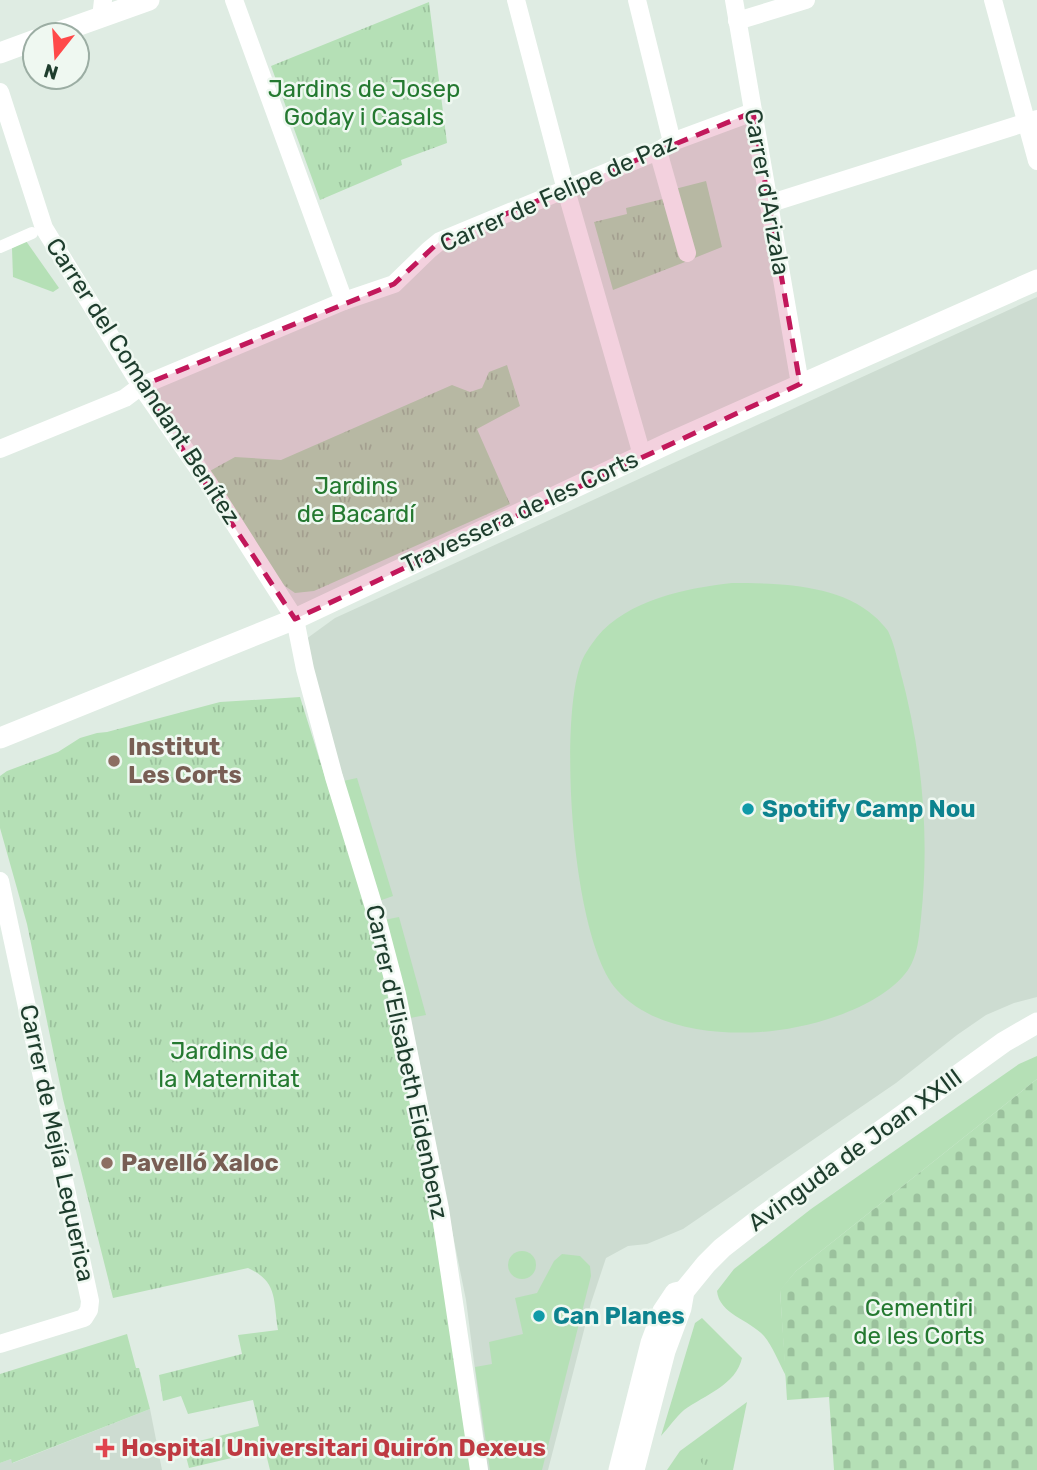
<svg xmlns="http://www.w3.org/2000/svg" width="1037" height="1470" viewBox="0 0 1037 1470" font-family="Rubik,sans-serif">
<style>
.built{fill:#cddcd1}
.green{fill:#b5e0b6}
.cemetery{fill:url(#cemetery-stones)}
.park{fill:url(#park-tufts)}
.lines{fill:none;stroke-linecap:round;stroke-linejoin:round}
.pedestrian{stroke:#fff;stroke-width:12}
.minor{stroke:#fff;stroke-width:18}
.tertiary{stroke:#fff;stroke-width:21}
.secondary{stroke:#fff;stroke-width:21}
.marked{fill:#c2185b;fill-opacity:0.2;stroke:#c2185b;stroke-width:5;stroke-dasharray:14 9;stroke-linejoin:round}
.education-dot{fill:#8d6e63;stroke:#eff8f1;stroke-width:2.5}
.culture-dot{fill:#0f9aa8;stroke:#eff8f1;stroke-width:2.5}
.health-dot{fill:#e0444e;stroke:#eff8f1;stroke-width:2.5}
.labels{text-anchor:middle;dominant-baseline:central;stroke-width:5;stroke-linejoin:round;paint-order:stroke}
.park-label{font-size:24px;fill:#247930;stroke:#eff8f1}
.street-label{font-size:24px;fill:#1e3d2d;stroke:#eff8f1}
.education-label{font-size:24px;font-weight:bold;fill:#785e54;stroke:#eff8f1;text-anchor:start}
.culture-label{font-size:24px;font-weight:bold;fill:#0d838f;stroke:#eff8f1;text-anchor:start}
.health-label{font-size:24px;font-weight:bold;fill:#be3a42;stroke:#eff8f1;text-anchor:start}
</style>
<defs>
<pattern id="cemetery-stones" width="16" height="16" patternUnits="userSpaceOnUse" patternTransform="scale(1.75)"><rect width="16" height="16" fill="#b5e0b6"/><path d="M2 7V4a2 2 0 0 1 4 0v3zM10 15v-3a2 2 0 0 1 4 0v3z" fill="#9bc19d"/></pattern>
<pattern id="park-tufts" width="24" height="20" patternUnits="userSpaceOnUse" patternTransform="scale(1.75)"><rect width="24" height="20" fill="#b5e0b6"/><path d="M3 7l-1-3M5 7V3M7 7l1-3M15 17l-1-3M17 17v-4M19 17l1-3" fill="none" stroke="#9bc19d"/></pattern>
</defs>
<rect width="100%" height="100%" fill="#dfece3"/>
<g class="built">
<path d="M 1037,297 L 1037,997 L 1014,1003 L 986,1015 L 957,1035 L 896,1083 L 683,1229 L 647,1244 L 628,1246 L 606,1258 L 591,1303 L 548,1470 L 488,1470 L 466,1300 L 410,1022 L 302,642 L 335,618 Z"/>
<path d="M 150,1409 L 162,1470 L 0,1470 L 0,1463 L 11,1459 L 13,1463 Z"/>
</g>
<g class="green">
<path d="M 706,181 L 722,247 L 692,259 L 671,190 Z"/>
<path d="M 26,241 L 59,288 L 53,292 L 13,277 L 12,248 Z"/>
<path d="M 732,583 C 777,583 839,584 874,616 C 879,620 884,626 888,631 C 894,643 897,658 900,670 C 922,751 930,835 921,918 C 919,936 918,955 908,970 C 880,1009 807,1029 761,1032 C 713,1035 651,1028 617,990 C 572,940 559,729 580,666 C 583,656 590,646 597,637 C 627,600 687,588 732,583 Z"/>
<path d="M 357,778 L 393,896 L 379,901 L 343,781 Z"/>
<path d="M 399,917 L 426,1015 L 410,1018 L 384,920 Z"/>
<path d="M 1037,1056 L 1037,1079 L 796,1271 L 780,1291 L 786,1376 C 779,1363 773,1347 764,1336 C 750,1320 719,1314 717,1291 L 734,1269 L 811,1209 L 1019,1064 Z"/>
<circle cx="522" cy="1265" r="14"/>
<path d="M 562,1254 L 580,1256 L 590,1266 L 591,1276 L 542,1470 L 490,1470 L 475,1367 L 492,1364 L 489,1342 L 523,1334 L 515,1298 L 537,1293 L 554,1261 Z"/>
<path d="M 702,1318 L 742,1358 C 736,1385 705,1395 684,1410 C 676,1417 669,1427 661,1436 L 695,1323 Z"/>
<path d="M 747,1402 L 733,1470 L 667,1470 L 680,1451 Z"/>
</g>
<path class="cemetery" d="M 1037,1079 L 1037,1470 L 834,1470 L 829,1397 L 787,1400 L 780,1290 L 796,1271 Z"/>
<g class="park">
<path d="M 429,2 L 447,143 L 401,160 L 402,165 L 320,200 L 271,66 Z"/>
<path d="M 667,198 L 685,262 L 613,290 L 594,222 L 627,214 L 626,208 Z"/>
<path d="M 507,365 L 520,406 L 477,429 L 510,504 L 314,591 L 295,593 L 282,584 L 208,472 L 235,457 L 281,460 L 452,385 L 470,392 L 482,388 L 489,372 Z"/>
<path d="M 300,697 L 373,930 L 410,1096 L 439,1258 L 471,1470 L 270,1470 L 265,1450 L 189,1468 L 183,1445 L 259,1426 L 253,1400 L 188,1414 L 181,1396 L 163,1401 L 159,1375 L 242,1354 L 238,1335 L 278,1330 C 273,1299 278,1282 248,1268 L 113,1298 L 63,1099 L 27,924 L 0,828 L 0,776 L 7,771 L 58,752 L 80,738 L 97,733 L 107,732 L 220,702 Z"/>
<path d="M 127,1334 L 136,1368 L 139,1368 L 150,1409 L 12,1463 L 11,1459 L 0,1463 L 0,1374 Z"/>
<path d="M 717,1446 L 727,1463 L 719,1470 L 706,1470 L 700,1460 Z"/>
</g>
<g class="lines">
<path class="pedestrian" d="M 0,247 L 32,233"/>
<g class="minor">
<path d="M 234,0 L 344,301"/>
<path d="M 516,0 L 566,190 L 642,455"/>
<path d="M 637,0 L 672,142"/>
<path d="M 734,0 L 800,384"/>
<path d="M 993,0 L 1037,161"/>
<path d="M 101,18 L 103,0"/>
<path d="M 737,21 L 806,0"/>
<path d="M 0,92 L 44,228 L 141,386 L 209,484 L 295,619 L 305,669 L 334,777 L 376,914 L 397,994 L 440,1209 L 479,1470"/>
<path d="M 658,151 L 687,253"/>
<path d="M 768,204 L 1037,119"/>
<path d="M 0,449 L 125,398 L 141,386 L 344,301 L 394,284 L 429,250 L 440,241 L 658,151 L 672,142 L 753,112"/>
<path d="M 0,881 L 90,1301 L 89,1310 L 84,1318 L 0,1344"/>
</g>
<g class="tertiary">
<path d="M 619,1470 L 651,1343 L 663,1311 L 675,1293 L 684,1291"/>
<path d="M 634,1470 L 665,1351 L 681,1308 L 684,1291 L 706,1264 L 722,1248 L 763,1216 L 1004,1042 L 1037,1023"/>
</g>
<g class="secondary">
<path d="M 51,35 L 149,0"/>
<path d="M 0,53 L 35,40"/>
<path d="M 0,738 L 295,619 L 671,442 L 1037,280"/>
</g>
</g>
<path class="marked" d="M 753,112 L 800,384 L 295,619 L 141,386 L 394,284 L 440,241 Z"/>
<g class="education-dot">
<circle cx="114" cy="761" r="7"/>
<circle cx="107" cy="1163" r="7"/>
</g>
<g class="culture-dot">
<circle cx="748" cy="809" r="7"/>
<circle cx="539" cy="1316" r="7"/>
</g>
<path class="health-dot" d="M101.5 1437.5h7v7h7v7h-7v7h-7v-7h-7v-7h7z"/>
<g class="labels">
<g class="park-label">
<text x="364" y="89">Jardins de Josep<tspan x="364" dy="28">Goday i Casals</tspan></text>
<text x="356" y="486">Jardins<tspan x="356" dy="28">de Bacardí</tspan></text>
<text x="229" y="1051">Jardins de<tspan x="229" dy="28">la Maternitat</tspan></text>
<text x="919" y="1308">Cementiri<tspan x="919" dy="28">de les Corts</tspan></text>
</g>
<g class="street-label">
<text transform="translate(767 192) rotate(80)">Carrer d'Arizala</text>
<text transform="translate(558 193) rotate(-24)">Carrer de Felipe de Paz</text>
<text transform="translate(143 381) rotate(57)">Carrer del Comandant Benítez</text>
<text transform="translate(520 512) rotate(-25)">Travessera de les Corts</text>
<text transform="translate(407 1062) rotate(78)">Carrer d'Elisabeth Eidenbenz</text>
<text transform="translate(57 1143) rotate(78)">Carrer de Mejía Lequerica</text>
<text transform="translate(855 1150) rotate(-36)">Avinguda de Joan XXIII</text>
</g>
<g class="education-label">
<text x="128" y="747">Institut<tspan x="128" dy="28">Les Corts</tspan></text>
<text x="121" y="1163">Pavelló Xaloc</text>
</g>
<g class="culture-label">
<text x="762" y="809">Spotify Camp Nou</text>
<text x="553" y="1316">Can Planes</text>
</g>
<g class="health-label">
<text x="121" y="1448">Hospital Universitari Quirón Dexeus</text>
</g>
</g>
<g transform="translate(56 56) rotate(197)"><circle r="33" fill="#eff8f1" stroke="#9bada3" stroke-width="2"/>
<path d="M0-5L12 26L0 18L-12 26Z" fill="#ff4949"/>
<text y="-10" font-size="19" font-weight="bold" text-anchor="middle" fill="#1e3d2d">N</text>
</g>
</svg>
